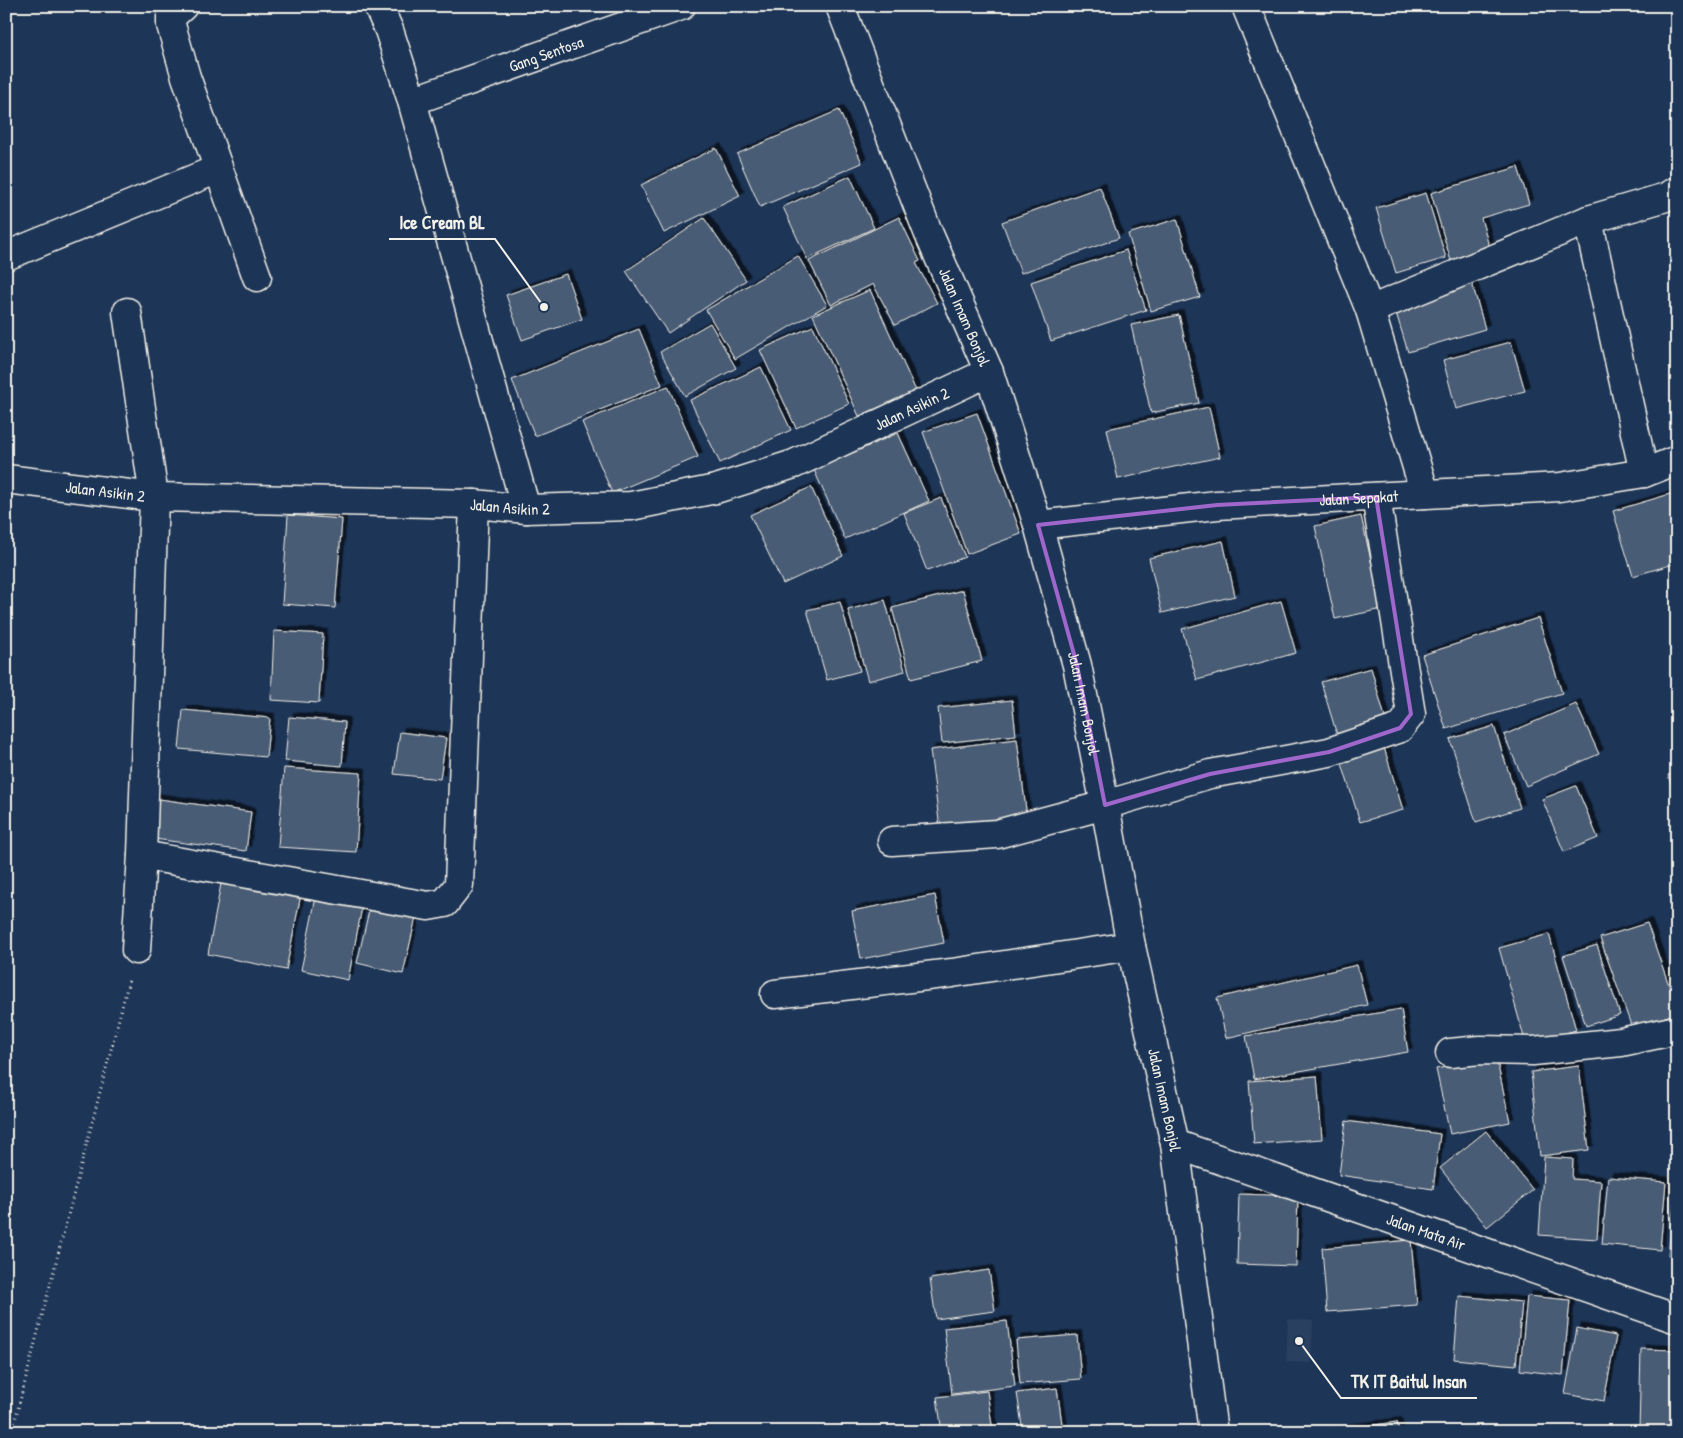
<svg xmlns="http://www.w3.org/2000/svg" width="1683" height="1438" viewBox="0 0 1683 1438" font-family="'Patrick Hand',sans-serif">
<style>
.built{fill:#2a4060}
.building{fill:#485b74;stroke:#f4f1e8;filter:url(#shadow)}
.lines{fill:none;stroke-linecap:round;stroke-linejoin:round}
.minor-casing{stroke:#f4f1e8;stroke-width:31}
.tertiary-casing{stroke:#f4f1e8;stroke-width:31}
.trunk-casing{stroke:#f4f1e8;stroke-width:31}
.path{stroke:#f4f1e8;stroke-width:3;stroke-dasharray:1 4;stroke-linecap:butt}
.minor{stroke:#1d3557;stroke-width:28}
.tertiary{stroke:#1d3557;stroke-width:28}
.trunk{stroke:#1d3557;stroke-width:28}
.marked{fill:none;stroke:#9f67cb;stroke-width:4;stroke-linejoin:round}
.labels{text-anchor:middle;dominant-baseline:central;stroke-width:4;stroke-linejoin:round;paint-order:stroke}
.street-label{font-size:16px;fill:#f4f1e8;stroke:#1d3557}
.leader{fill:none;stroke:#f4f1e8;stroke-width:2}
.callout-dot{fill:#f4f1e8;stroke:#1d3557;stroke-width:2}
.callout-label{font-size:18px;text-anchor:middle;font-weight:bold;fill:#f4f1e8;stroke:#1d3557;stroke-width:4;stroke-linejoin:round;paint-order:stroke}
</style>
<defs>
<filter id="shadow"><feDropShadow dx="4.5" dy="-4.5" stdDeviation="0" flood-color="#0009"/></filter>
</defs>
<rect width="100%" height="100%" fill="#1d3557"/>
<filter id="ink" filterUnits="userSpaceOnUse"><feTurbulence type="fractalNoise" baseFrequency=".02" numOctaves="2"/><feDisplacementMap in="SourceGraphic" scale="10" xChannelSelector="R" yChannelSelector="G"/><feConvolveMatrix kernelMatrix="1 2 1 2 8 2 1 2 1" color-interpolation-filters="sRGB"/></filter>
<g filter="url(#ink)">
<path class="built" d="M 1288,1319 L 1313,1321 L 1311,1363 L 1286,1362 Z"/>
<g class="building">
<path d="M 839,110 L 862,163 L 760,207 L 737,154 Z"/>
<path d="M 716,148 L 740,196 L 664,233 L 641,185 Z"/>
<path d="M 1518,167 L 1529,204 L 1481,218 L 1490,250 L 1451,261 L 1431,193 Z"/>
<path d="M 850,176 L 874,228 L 807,259 L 783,207 Z"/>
<path d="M 1100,187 L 1119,238 L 1021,273 L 1002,222 Z"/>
<path d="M 1426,193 L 1446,258 L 1396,273 L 1376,208 Z"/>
<path d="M 899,217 L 920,261 L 916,263 L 937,303 L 895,325 L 873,284 L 831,305 L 809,261 Z"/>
<path d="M 704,218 L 746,280 L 668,333 L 626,271 Z"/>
<path d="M 1177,219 L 1200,297 L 1151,311 L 1128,234 Z"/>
<path d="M 1126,250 L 1146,310 L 1051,341 L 1031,282 Z"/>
<path d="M 798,256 L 827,305 L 735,359 L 706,310 Z"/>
<path d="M 566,274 L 582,319 L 522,340 L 506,295 Z"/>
<path d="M 1472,283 L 1485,329 L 1408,352 L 1394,306 Z"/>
<path d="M 870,290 L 916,391 L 859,416 L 813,315 Z"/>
<path d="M 1179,315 L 1199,403 L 1151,413 L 1131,325 Z"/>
<path d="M 710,323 L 736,368 L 685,396 L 660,352 Z"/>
<path d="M 813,326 L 849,404 L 796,428 L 760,350 Z"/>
<path d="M 639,329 L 662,385 L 535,436 L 512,380 Z"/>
<path d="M 1511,342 L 1525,391 L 1456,409 L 1443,360 Z"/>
<path d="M 761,367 L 791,430 L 720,463 L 690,400 Z"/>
<path d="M 668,386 L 698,457 L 612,493 L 582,422 Z"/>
<path d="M 1209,407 L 1220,457 L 1118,479 L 1107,429 Z"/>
<path d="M 977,413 L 1021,534 L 967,554 L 923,432 Z"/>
<path d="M 898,433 L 929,501 L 845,539 L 814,470 Z"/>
<path d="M 811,487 L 843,556 L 783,584 L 750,515 Z"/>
<path d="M 1677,492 L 1677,563 L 1633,576 L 1613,511 Z"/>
<path d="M 941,498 L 965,557 L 927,571 L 904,513 Z"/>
<path d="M 288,515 L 342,519 L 335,608 L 282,604 Z"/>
<path d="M 1361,516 L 1382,609 L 1335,619 L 1315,526 Z"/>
<path d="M 1223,541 L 1235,596 L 1162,613 L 1149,558 Z"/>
<path d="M 963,590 L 982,661 L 911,679 L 892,608 Z"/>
<path d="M 885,600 L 905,671 L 868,681 L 848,610 Z"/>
<path d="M 1281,601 L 1296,653 L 1197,680 L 1182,629 Z"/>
<path d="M 840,602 L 860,671 L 827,680 L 807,610 Z"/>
<path d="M 1538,618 L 1562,693 L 1446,729 L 1422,655 Z"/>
<path d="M 274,631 L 323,634 L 319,703 L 271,700 Z"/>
<path d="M 1371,668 L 1386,721 L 1337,735 L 1321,682 Z"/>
<path d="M 1012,700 L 1016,735 L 942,743 L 938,708 Z"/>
<path d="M 1576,704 L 1599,754 L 1526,786 L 1504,735 Z"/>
<path d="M 183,710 L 270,718 L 266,757 L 179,749 Z"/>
<path d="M 289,717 L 345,722 L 342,766 L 285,761 Z"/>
<path d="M 1494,726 L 1520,808 L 1476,822 L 1450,739 Z"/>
<path d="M 400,732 L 446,738 L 440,779 L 394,774 Z"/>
<path d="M 1017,739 L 1027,818 L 940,829 L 930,750 Z"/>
<path d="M 1382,741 L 1403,810 L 1360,822 L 1339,754 Z"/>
<path d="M 284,768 L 361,773 L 356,852 L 278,847 Z"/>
<path d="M 1677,772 L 1677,802 L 1668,775 Z"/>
<path d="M 1576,786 L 1598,838 L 1564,852 L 1542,799 Z"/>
<path d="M 152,798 L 251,812 L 246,851 L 147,838 Z"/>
<path d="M 223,873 L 302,889 L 286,970 L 208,954 Z"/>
<path d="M 935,895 L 944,943 L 861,959 L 852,911 Z"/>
<path d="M 316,897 L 362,907 L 348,980 L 301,970 Z"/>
<path d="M 370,906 L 416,917 L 403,974 L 357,963 Z"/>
<path d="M 1647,923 L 1677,1008 L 1677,1013 L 1632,1028 L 1600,938 Z"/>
<path d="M 1549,934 L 1576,1030 L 1526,1044 L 1499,948 Z"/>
<path d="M 1597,945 L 1620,1015 L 1586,1026 L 1563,956 Z"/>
<path d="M 1357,965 L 1367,1005 L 1226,1038 L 1217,998 Z"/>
<path d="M 1401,1009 L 1408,1052 L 1254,1079 L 1246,1036 Z"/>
<path d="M 1496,1057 L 1510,1122 L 1450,1134 L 1436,1069 Z"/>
<path d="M 1579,1066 L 1589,1150 L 1540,1156 L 1531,1072 Z"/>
<path d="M 1317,1076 L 1322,1139 L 1254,1144 L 1249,1081 Z"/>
<path d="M 1346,1121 L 1440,1134 L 1433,1189 L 1339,1175 Z"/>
<path d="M 1486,1131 L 1533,1190 L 1487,1227 L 1440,1168 Z"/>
<path d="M 1544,1157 L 1573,1159 L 1572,1179 L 1601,1181 L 1597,1239 L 1539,1235 Z"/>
<path d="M 1608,1177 L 1666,1182 L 1660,1250 L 1602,1244 Z"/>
<path d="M 1677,1178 L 1677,1256 L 1668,1255 Z"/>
<path d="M 1239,1194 L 1298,1196 L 1296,1266 L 1237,1264 Z"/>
<path d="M 1411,1240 L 1417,1305 L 1327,1312 L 1322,1248 Z"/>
<path d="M 989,1270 L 995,1311 L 936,1319 L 930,1279 Z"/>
<path d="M 1459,1296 L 1522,1302 L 1516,1365 L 1454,1359 Z"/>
<path d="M 1527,1296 L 1570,1300 L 1563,1375 L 1520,1370 Z"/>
<path d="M 1007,1321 L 1015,1386 L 952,1394 L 944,1328 Z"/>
<path d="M 1577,1328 L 1616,1336 L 1604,1401 L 1565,1394 Z"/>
<path d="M 1077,1335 L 1081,1379 L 1020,1384 L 1016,1340 Z"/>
<path d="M 1641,1349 L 1677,1350 L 1677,1432 L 1639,1431 Z"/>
<path d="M 1057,1388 L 1063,1431 L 1023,1432 L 1017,1393 Z"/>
<path d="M 987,1391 L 993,1432 L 942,1432 L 937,1397 Z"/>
<path d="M 1397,1422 L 1399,1432 L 1321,1432 Z"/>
</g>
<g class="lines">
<defs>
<g id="minor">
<path d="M 183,6 L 171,17 L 171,25 L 186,77 L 257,277"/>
<path d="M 378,6 L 389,30 L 412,101 L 526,509"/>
<path d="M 1246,6 L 1370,310 L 1425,494"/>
<path id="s1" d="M 412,101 L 681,6"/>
<path d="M 1588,220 L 1644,473"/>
<path d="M 6,256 L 218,169"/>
<path d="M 1370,310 L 1588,220 L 1666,197 L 1677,190"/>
<path d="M 127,312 L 154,497 L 142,855 L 136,950"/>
<path id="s2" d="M 6,479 L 154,497 L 474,504 L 526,509 L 631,506 L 716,489 L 794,464 L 989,372"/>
<path id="s3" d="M 1038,525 L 1217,505 L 1560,487 L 1644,473 L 1677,460"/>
<path d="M 892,841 L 997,834 L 1105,805 L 1210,774 L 1329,752 L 1400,728 L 1411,714 L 1376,497"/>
<path d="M 142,855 L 428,906 L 445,903 L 459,885 L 474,504"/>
<path d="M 775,994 L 952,973 L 1131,946"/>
<path d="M 1450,1053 L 1480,1050 L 1533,1051 L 1621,1042 L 1677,1030"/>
</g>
<g id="tertiary">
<path id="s4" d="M 1175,1144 L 1677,1319"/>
</g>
<g id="trunk">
<path id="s5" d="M 840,6 L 928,232 L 989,372 L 1038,525 L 1077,665 L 1105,805 L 1131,946 L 1175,1144 L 1213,1432"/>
</g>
</defs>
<use href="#minor" class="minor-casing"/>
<use href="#tertiary" class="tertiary-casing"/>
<use href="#trunk" class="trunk-casing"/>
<path class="path" d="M 12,1432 L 129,980"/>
<use href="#minor" class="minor"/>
<use href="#tertiary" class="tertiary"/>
<use href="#trunk" class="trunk"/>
</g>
</g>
<path class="marked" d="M 1376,497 L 1411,714 L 1400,728 L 1329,752 L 1210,774 L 1105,805 L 1077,665 L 1038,525 L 1217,505 Z"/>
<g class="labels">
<g class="street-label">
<text stroke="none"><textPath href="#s1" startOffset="142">Gang Sentosa</textPath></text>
<text stroke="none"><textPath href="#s5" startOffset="335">Jalan Imam Bonjol</textPath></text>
<text stroke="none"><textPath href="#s2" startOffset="925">Jalan Asikin 2</textPath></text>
<text stroke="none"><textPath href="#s2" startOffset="100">Jalan Asikin 2</textPath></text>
<text stroke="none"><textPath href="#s3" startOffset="322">Jalan Sepakat</textPath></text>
<text stroke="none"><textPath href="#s2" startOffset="505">Jalan Asikin 2</textPath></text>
<text stroke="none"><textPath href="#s5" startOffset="740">Jalan Imam Bonjol</textPath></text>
<text stroke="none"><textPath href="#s5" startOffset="1145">Jalan Imam Bonjol</textPath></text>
<text stroke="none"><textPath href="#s4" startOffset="266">Jalan Mata Air</textPath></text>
</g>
</g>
<path class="leader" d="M544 307L495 239H389M1299 1341L1341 1398H1477"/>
<g class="callout-dot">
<circle cx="544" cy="307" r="5"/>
<circle cx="1299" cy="1341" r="5"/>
</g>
<g class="callout-label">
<text x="442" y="229">Ice Cream BL</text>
<text x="1409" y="1388">TK IT Baitul Insan</text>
</g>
<rect width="1683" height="1438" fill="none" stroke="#1d3557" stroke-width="25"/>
<rect x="12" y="12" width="1658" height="1413" fill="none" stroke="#f4f1e8" stroke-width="2" filter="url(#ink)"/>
</svg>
